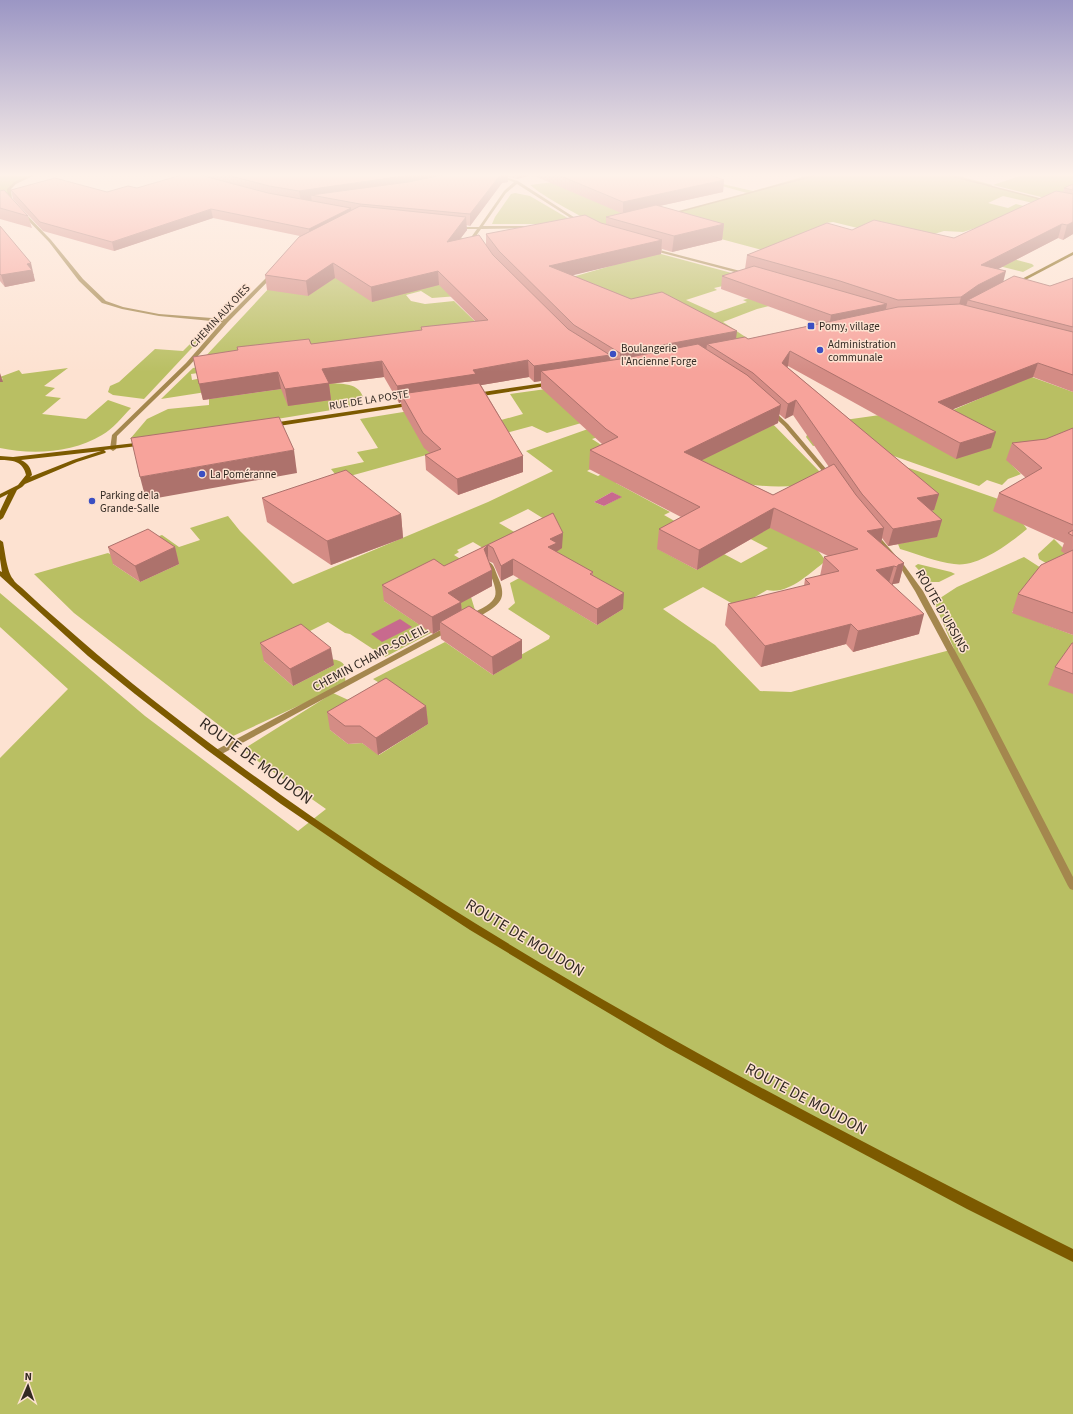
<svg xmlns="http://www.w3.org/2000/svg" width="1073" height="1414" viewBox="0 0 1073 1414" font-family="'Source Sans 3',sans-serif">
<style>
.green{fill:#b9bf63;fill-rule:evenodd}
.water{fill:#c86a8e}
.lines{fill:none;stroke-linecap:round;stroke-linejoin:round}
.street{fill:#a4874e;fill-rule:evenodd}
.secondary{fill:#7c5a00;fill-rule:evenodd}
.wall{fill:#d48c85;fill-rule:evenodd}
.shaded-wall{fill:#ad726c}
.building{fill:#f7a39b;stroke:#ad726c}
.poi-dot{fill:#3b4fc2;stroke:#fde2d1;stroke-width:1.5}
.labels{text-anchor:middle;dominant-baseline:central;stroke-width:3;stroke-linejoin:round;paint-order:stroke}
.far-street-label{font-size:11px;fill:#332a23;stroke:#fde2d1}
.far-poi-label{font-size:11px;fill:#332a23;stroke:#fde2d1;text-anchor:start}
.street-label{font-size:13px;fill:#332a23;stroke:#fde2d1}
.near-street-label{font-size:16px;fill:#332a23;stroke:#fde2d1}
</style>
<rect width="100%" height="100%" fill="#fde2d1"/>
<g class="green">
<path d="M 0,174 L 30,176 L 15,183 L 9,189 L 10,200 L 0,202 Z"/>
<path d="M 679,174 L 753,191 L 812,174 L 951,174 L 993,185 L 1025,174 L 1073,174 L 1073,205 L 993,185 L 991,186 L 1053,202 L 1037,204 L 1003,196 L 988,203 L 1008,208 L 1016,204 L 1035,209 L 963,232 L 944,231 L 911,241 L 833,222 L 826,223 L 817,231 L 773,253 L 646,219 L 691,209 L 747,193 Z"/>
<path d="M 561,181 L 629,212 L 602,230 C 579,213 552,203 530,185 Z"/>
<path d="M 515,193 L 530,196 L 571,220 L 562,224 L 492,224 L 495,217 L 511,194 Z"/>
<path d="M 461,237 L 463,240 L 458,296 L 432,298 L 421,291 L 406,295 L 411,301 L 425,304 L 454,301 L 488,334 L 359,380 L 346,382 L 338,379 L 202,360 L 272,285 L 320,278 Z"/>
<path d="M 635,247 L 754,279 L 714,288 L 717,290 L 686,300 L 715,313 L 747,302 L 743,300 L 754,297 L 769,306 L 757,309 L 723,322 L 750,340 L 718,346 L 555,282 L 614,265 Z"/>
<path d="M 963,257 L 1006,257 L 1032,264 L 1034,266 L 1023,272 Z"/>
<path d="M 889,325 L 1073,392 L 1073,443 L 1012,465 L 1021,474 L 1008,479 L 1002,485 L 987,480 L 979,486 L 814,428 L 823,423 L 880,415 L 953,410 L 995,392 Z"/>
<path d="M 199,335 L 204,335 L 144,399 L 113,395 L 108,392 L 110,386 L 119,382 L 155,349 L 183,351 Z"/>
<path d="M 239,361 L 241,367 L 191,374 L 192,380 L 202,378 L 206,392 L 161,399 L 193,368 Z"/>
<path d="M 68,368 L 44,386 L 55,388 L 45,396 L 61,398 L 42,414 L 86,419 L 108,400 L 131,408 C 122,417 113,429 102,435 C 73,453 32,455 0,448 L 0,380 L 3,379 L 0,377 L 19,370 L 22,374 Z"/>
<path d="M 324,383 C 337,384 358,381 363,397 L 350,407 L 191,433 L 130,439 L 147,419 L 168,409 L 209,405 L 209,399 Z"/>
<path d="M 589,383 L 595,419 L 547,433 L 532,426 L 339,479 L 331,469 L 364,462 L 357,452 L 378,448 L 360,419 L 434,407 L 494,422 L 523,414 L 510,394 Z"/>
<path d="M 763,414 L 819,471 L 824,483 C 794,487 763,489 733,481 C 712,475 691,463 671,455 Z"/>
<path d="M 602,424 L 613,432 L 592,439 L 606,448 L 611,446 L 649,467 L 616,483 L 670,512 L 664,515 L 678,523 L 700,512 L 703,515 L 678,529 L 684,534 L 658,549 L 697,570 L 724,554 L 741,563 L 768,548 L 716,521 C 719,516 722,510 727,506 C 742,493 816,490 833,500 C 840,504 846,511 852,517 L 805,496 L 757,521 L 816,548 L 826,561 C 809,573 789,595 767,590 L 741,605 L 733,604 L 703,587 L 663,609 L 715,645 L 760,691 L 791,692 L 954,649 L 934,602 L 957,587 L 1024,557 L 1066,584 L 1030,589 L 1012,612 L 1073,635 L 1073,1414 L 0,1414 L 0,758 L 68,689 L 0,627 L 0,593 L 145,716 L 298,831 L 326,809 L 242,750 L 333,693 L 366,708 L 330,730 L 348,744 L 362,743 L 379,755 L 428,724 L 388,696 L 394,692 L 373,679 L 445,642 L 493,675 L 521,658 L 519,656 L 549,639 L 550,636 L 508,609 L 515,603 L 510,583 L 556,558 L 537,547 L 518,557 L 515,556 L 521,553 L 507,542 L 488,551 L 473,542 L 457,550 L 459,552 L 454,555 L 467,563 L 444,576 L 441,574 L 435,575 L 384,601 L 420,625 L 471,597 L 475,610 L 385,657 L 350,634 L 345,633 L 328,622 L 304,634 L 320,646 L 314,649 L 304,641 L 264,661 L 293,686 L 334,665 L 326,659 C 337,660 343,659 347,671 L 345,678 L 346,684 L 233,736 L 74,613 L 34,574 L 108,553 L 121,560 L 113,564 L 140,582 L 179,564 L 152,546 L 141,551 L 139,543 L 162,535 L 179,547 L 200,540 L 190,528 L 228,516 L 240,531 L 293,584 L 488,502 L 553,471 L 526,451 ZM 605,461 L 615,467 L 598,476 L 587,471 ZM 612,492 L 621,497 L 604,506 L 594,502 ZM 528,509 L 549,522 L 521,536 L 499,523 ZM 567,577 L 572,579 L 575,578 L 592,587 L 590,590 L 623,609 L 597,625 L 541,591 Z"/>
<path d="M 808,433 L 1007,502 L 1027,529 C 1010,543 978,568 954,564 C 936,562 918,554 900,549 L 898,544 L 937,536 L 924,512 L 934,510 L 829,442 L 813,446 L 806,437 Z"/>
<path d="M 1054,539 L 1073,558 L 1073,579 L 1039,559 L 1038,554 Z"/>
<path d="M 918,564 L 951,572 L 955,574 L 939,582 L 930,582 L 915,566 Z"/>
</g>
<g class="water">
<path d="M 612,492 L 622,497 L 604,506 L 594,502 Z"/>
<path d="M 400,619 L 412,627 L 382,642 L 371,634 Z"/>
</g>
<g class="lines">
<g class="street">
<path d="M 32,174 L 37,174 L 16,184 L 11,189 L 12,200 L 15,204 L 12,205 L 8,200 L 7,189 L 14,182 Z"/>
<path d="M 172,174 L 177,174 L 192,179 L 189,180 Z"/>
<path d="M 489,174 L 494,174 L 518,181 L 583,223 L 580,224 L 517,184 L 506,193 L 483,226 L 531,226 L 533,227 L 531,228 L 481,229 L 476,236 L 482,245 L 479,246 L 472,236 L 477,229 L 457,229 L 455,228 L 457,227 L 479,227 L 504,191 L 514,182 Z"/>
<path d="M 817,174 L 823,174 L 670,215 L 667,214 Z"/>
<path d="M 941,174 L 947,174 L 1051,201 L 1049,202 Z"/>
<path d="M 21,211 L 23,211 L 51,240 L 83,279 L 106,301 L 123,307 L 159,314 L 225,319 L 271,273 L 275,274 L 228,322 L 190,365 L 117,436 L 116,449 L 113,451 L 110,449 L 112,435 L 186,363 L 222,322 L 159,316 L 122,309 L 102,303 L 79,281 L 49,242 L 21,213 Z"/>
<path d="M 652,248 L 748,273 L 748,274 L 746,275 L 651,250 Z"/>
<path d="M 770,411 L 774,411 L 788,424 L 833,477 L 833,479 L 829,479 L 784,426 L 770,413 Z"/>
<path d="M 874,532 L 876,533 L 904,565 L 923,591 L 983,703 L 1073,877 L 1073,890 L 1070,889 L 1068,886 L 975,703 L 915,591 L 900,567 L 872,535 L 872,533 Z"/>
<path d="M 489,562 C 494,564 495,570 497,575 C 507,597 503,603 482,615 C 477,617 473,620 467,620 L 466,618 L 467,616 C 501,599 501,599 486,564 Z"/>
<path d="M 446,627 L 452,627 L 453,629 L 220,755 L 214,755 L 213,753 L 214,751 Z"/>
</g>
<g class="secondary">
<path d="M 1073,252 L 1073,255 L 1016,285 L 1012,284 Z"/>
<path d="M 551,382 L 553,383 L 553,385 L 476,397 L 473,395 L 476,393 Z"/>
<path d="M 413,402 L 416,404 L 415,405 L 272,427 L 269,425 L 272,423 Z"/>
<path d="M 144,442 L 147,444 L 146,445 L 104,450 L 106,452 L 105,453 L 77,462 L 25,484 L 22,487 L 17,490 L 3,518 L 0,520 L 0,511 L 8,494 L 0,498 L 0,494 L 18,485 L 26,475 C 23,461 12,460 0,460 L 0,456 L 13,457 ZM 101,451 L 73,460 L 30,477 L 32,475 C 31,468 28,463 21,460 Z"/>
<path d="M 0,540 L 3,542 C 5,552 7,572 13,579 C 15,583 19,585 22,588 C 35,600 48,612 61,623 C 108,665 157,704 208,742 C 476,943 775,1099 1073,1249 L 1073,1262 L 967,1209 L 766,1102 L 666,1047 L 568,989 L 470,930 L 375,868 L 281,804 L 207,750 L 135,694 L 88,656 L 0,576 L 0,571 L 2,572 L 0,559 Z"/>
</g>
</g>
<g class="wall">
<path d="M 199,174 L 707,174 L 724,180 L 723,192 L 659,206 L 724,224 L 722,240 L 672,252 L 662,249 L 661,254 L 572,275 L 631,299 L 736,339 L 748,339 L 817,324 L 721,289 L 722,276 L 745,269 L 747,255 L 852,230 L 954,238 L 1063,192 L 1064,188 L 1073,184 L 1073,234 L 1063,240 L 1058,238 L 998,269 L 1003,282 L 1050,286 L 1073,278 L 1073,392 L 1033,377 L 953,409 L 991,448 L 956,459 L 788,366 L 787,367 L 939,494 L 934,510 L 932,511 L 942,520 L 937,537 L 888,546 L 882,538 L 881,543 L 904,563 L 899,583 L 893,584 L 893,585 L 919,634 L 853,652 L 846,644 L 761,667 L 725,625 L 728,604 L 804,586 L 805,579 L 820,576 L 824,557 L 828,556 L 770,528 L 697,570 L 657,549 L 659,529 L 681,517 L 589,469 L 590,450 L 602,444 L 541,388 L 541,381 L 534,382 L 529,377 L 481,385 L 523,456 L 523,472 L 458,495 L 426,470 L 425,455 L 430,453 L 424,448 L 402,409 L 401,402 L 399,403 L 384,377 L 329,384 L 331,400 L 288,406 L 281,389 L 203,400 L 193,357 L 237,351 L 237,347 L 311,344 L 421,330 L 421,327 L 475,321 L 439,285 L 372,302 L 335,278 L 308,296 L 267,290 L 265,275 L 300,236 L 213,218 L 114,251 L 43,231 L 13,199 L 11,190 L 107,192 L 137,188 L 200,175 ZM 532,175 L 621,213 L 606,217 L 606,224 L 601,223 L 486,234 L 486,246 L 460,239 L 467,230 L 466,225 L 470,226 L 502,183 L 508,182 L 508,177 L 517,179 ZM 779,414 L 785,419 L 793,415 L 829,467 L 773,495 L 702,460 L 778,423 Z"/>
<path d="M 0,191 L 28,216 L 32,228 L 0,219 Z"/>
<path d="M 0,226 L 34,275 L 33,275 L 35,281 L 5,287 L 0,281 Z"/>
<path d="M 1073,428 L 1073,635 L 1012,613 L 1018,594 L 1065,554 L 1061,551 L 1064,543 L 993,511 L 999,493 L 1026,478 L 1006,460 L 1012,443 L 1046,439 Z"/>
<path d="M 262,498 L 401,514 L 403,538 L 331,565 L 267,522 Z"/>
<path d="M 553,513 L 562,548 L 556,552 L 593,572 L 593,575 L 623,609 L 597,625 L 513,575 L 501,581 L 493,563 L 488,561 L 492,570 L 492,586 L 461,603 L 462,610 L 522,640 L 522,658 L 493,675 L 441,639 L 440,630 L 433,634 L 384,601 L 382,585 L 444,566 Z"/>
<path d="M 108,547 L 175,547 L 179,564 L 140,582 L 113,564 Z"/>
<path d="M 260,643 L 334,665 L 293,686 L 264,661 Z"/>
<path d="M 1073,643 L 1073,694 L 1048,685 L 1055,667 Z"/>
<path d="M 426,706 L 428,724 L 378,755 L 362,743 L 348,744 L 330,730 L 327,712 Z"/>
</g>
<g class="shaded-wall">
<path d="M 417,174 L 476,174 L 311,195 L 312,202 L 301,203 L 299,191 Z"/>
<path d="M 501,174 L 508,174 L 508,182 L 502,183 L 470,226 L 470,214 Z"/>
<path d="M 517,174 L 532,174 L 532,175 L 517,179 Z"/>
<path d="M 724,180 L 723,192 L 623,214 L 623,202 Z"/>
<path d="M 351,208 L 352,218 L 310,239 L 309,229 Z"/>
<path d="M 211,209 L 213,218 L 114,251 L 112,242 Z"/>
<path d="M 466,217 L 467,230 L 447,256 L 447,242 Z"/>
<path d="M 1073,222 L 1073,234 L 1063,240 L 1067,225 Z"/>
<path d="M 724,224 L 722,240 L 672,252 L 674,236 Z"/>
<path d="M 1062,224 L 1058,238 L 977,280 L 981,265 Z"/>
<path d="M 662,240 L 661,254 L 549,281 L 549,266 Z"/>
<path d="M 31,263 L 35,281 L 5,287 L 1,275 L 27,264 Z"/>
<path d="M 333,263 L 335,278 L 308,296 L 306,281 Z"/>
<path d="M 438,271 L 439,285 L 372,302 L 371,287 Z"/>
<path d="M 1006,271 L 1002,287 L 968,300 L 966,306 L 957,313 L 961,297 L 978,285 Z"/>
<path d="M 887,304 L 884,318 L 829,328 L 831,315 Z"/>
<path d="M 737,331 L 735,347 L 707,344 L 706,352 L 620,369 L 620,353 Z"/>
<path d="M 790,351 L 788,366 L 779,378 L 782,363 Z"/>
<path d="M 610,355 L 610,371 L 541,371 L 541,381 L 534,382 L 534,366 Z"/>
<path d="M 528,360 L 529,377 L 476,386 L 401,394 L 401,402 L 399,403 L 397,386 L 473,370 Z"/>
<path d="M 382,361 L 384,377 L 329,384 L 331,400 L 288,406 L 285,389 L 322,369 Z"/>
<path d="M 1038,363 L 1033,377 L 934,417 L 938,402 Z"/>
<path d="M 278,372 L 281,389 L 203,400 L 199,384 Z"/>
<path d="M 0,373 L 3,382 L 0,382 Z"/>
<path d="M 796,400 L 793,415 L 785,419 L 788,404 Z"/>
<path d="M 781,405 L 778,423 L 682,470 L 684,452 Z"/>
<path d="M 996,432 L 991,448 L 956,459 L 960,443 Z"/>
<path d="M 294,450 L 297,473 L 146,500 L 140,477 Z"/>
<path d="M 523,456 L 523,472 L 458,495 L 457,479 Z"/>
<path d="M 939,494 L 934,510 L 913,515 L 917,498 Z"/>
<path d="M 774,508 L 770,528 L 697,570 L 699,550 Z"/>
<path d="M 401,514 L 403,538 L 331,565 L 327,541 Z"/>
<path d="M 942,520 L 937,537 L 888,546 L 893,529 Z"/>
<path d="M 884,528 L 880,548 L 867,531 Z"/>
<path d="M 563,533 L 562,548 L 556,552 L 548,547 L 550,539 Z"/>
<path d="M 488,545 L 488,561 L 484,549 Z"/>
<path d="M 175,547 L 179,564 L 140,582 L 135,566 Z"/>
<path d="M 513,559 L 513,575 L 501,581 L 501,566 Z"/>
<path d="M 904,563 L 899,583 L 893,584 L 891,587 L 897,567 L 898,565 Z"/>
<path d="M 894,566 L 888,586 L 876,570 Z"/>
<path d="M 492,570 L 492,586 L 461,603 L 462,618 L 440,622 L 440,630 L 433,634 L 432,617 L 448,593 Z"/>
<path d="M 624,593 L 623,609 L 597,625 L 597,609 Z"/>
<path d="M 924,614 L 919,634 L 853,652 L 858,631 Z"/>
<path d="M 851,624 L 846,644 L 761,667 L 765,646 Z"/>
<path d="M 522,640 L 522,658 L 493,675 L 492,657 Z"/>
<path d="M 331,648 L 334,665 L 293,686 L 290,669 Z"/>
<path d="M 426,706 L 428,724 L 378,755 L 376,738 Z"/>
</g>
<g class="building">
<path d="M 185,174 L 196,174 L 268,193 L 351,208 L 309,229 L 211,209 L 112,242 L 40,222 L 11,190 L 55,178 L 107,192 L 128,186 L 137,188 Z"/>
<path d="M 224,174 L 417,174 L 299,191 L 269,186 Z"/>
<path d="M 448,174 L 501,174 L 470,214 L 360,204 L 311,195 L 408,182 Z"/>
<path d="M 556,174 L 707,174 L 724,180 L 623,202 Z"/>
<path d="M 1073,184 L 1073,190 L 1064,188 Z"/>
<path d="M 4,190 L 28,216 L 0,208 L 0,191 Z"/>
<path d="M 1056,191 L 1073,194 L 1073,222 L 1067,225 L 1062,224 L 981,265 L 1006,271 L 978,285 L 961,297 L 898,300 L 840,281 L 747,255 L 827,223 L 852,230 L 874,220 L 954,238 Z"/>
<path d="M 656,205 L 724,224 L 674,236 L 606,217 Z"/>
<path d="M 360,206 L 466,217 L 447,242 L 479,235 L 493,255 L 568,329 L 610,355 L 534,366 L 528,360 L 473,370 L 476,374 L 397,386 L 382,361 L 322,369 L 329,383 L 285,389 L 278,372 L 199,384 L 193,357 L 238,350 L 237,347 L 309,339 L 311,344 L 422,330 L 421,327 L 488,320 L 438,271 L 371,287 L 333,263 L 306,281 L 265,275 L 299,237 Z"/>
<path d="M 585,215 L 601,223 L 662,240 L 549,266 L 631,299 L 662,292 L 737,331 L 620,353 L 574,325 L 499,251 L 486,234 Z"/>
<path d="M 0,226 L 31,263 L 27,264 L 32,270 L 1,275 L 0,274 Z"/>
<path d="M 754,266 L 887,304 L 831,315 L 722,276 Z"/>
<path d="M 1014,276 L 1050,286 L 1073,278 L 1073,327 L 968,300 Z"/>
<path d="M 960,304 L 1073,332 L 1073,375 L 1038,363 L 938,402 L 996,432 L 960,443 L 790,351 L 782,363 L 939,494 L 917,498 L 942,520 L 893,529 L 862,494 L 796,400 L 788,404 L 753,373 L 707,344 L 745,337 L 748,339 L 898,307 Z"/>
<path d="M 698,344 L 747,375 L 781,405 L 684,452 L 773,495 L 834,464 L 856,495 L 884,528 L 867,531 L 904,563 L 898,565 L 897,567 L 894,566 L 876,570 L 924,614 L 858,631 L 851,624 L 765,646 L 728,604 L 810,584 L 805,579 L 839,571 L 824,557 L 858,549 L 774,508 L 699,550 L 659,529 L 700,507 L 590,450 L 618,437 L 606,429 L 541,371 L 620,359 Z"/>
<path d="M 479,383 L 523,456 L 457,479 L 425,455 L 441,449 L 423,433 L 401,394 Z"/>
<path d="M 279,417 L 294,450 L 140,477 L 131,438 Z"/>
<path d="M 1073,428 L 1073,525 L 999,493 L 1042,468 L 1012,443 L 1046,439 Z"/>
<path d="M 346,470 L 401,514 L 327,541 L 262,498 Z"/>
<path d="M 553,513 L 563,533 L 550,539 L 557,543 L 548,547 L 593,572 L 590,574 L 624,593 L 597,609 L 513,559 L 501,566 L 493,548 L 488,545 L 484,549 L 492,570 L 448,593 L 461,602 L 432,617 L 382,585 L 434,559 L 444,566 Z"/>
<path d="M 148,529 L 175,547 L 135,566 L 108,547 Z"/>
<path d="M 1073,530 L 1073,536 L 1068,533 Z"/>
<path d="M 1073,550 L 1073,613 L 1018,594 L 1041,565 Z"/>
<path d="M 469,606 L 522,640 L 492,657 L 440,622 Z"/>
<path d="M 301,624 L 331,648 L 290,669 L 260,643 Z"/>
<path d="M 1072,643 L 1073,643 L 1073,674 L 1055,667 Z"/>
<path d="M 386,678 L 426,706 L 376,738 L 360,726 L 345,726 L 327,712 Z"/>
</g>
<linearGradient id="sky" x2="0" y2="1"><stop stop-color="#9b96c4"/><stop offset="0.47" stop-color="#fef2ea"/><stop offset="1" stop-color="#fef2ea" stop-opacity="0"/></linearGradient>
<rect width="1073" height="372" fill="url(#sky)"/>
<g class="poi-dot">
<rect x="807" y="322" width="8" height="8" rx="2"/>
<circle cx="820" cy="350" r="4"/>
<circle cx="613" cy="354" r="4"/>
<circle cx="202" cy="474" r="4"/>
<circle cx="92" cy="501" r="4"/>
</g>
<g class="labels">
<g class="far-street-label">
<text transform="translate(220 316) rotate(-47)">CHEMIN AUX OIES</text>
<text transform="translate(369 400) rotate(-9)">RUE DE LA POSTE</text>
</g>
<g class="far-poi-label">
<text x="819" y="326">Pomy, village</text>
<text x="828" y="344">Administration<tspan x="828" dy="13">communale</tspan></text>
<text x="621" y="348">Boulangerie<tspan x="621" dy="13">l'Ancienne Forge</tspan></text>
<text x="210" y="474">La Poméranne</text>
<text x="100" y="495">Parking de la<tspan x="100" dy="13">Grande-Salle</tspan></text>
</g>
<g class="street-label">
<text transform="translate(942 611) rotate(60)">ROUTE D'URSINS</text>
<text transform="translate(370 658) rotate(-28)">CHEMIN CHAMP-SOLEIL</text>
</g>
<g class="near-street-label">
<text transform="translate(256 761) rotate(36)">ROUTE DE MOUDON</text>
<text transform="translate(525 938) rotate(31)">ROUTE DE MOUDON</text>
<text transform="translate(806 1099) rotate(28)">ROUTE DE MOUDON</text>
</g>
</g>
<g transform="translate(28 1386) rotate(2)" stroke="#fde2d1" stroke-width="3" paint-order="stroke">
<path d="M0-3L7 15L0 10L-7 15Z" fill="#332a23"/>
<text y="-6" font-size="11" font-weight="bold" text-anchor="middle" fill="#332a23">N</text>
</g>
</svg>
